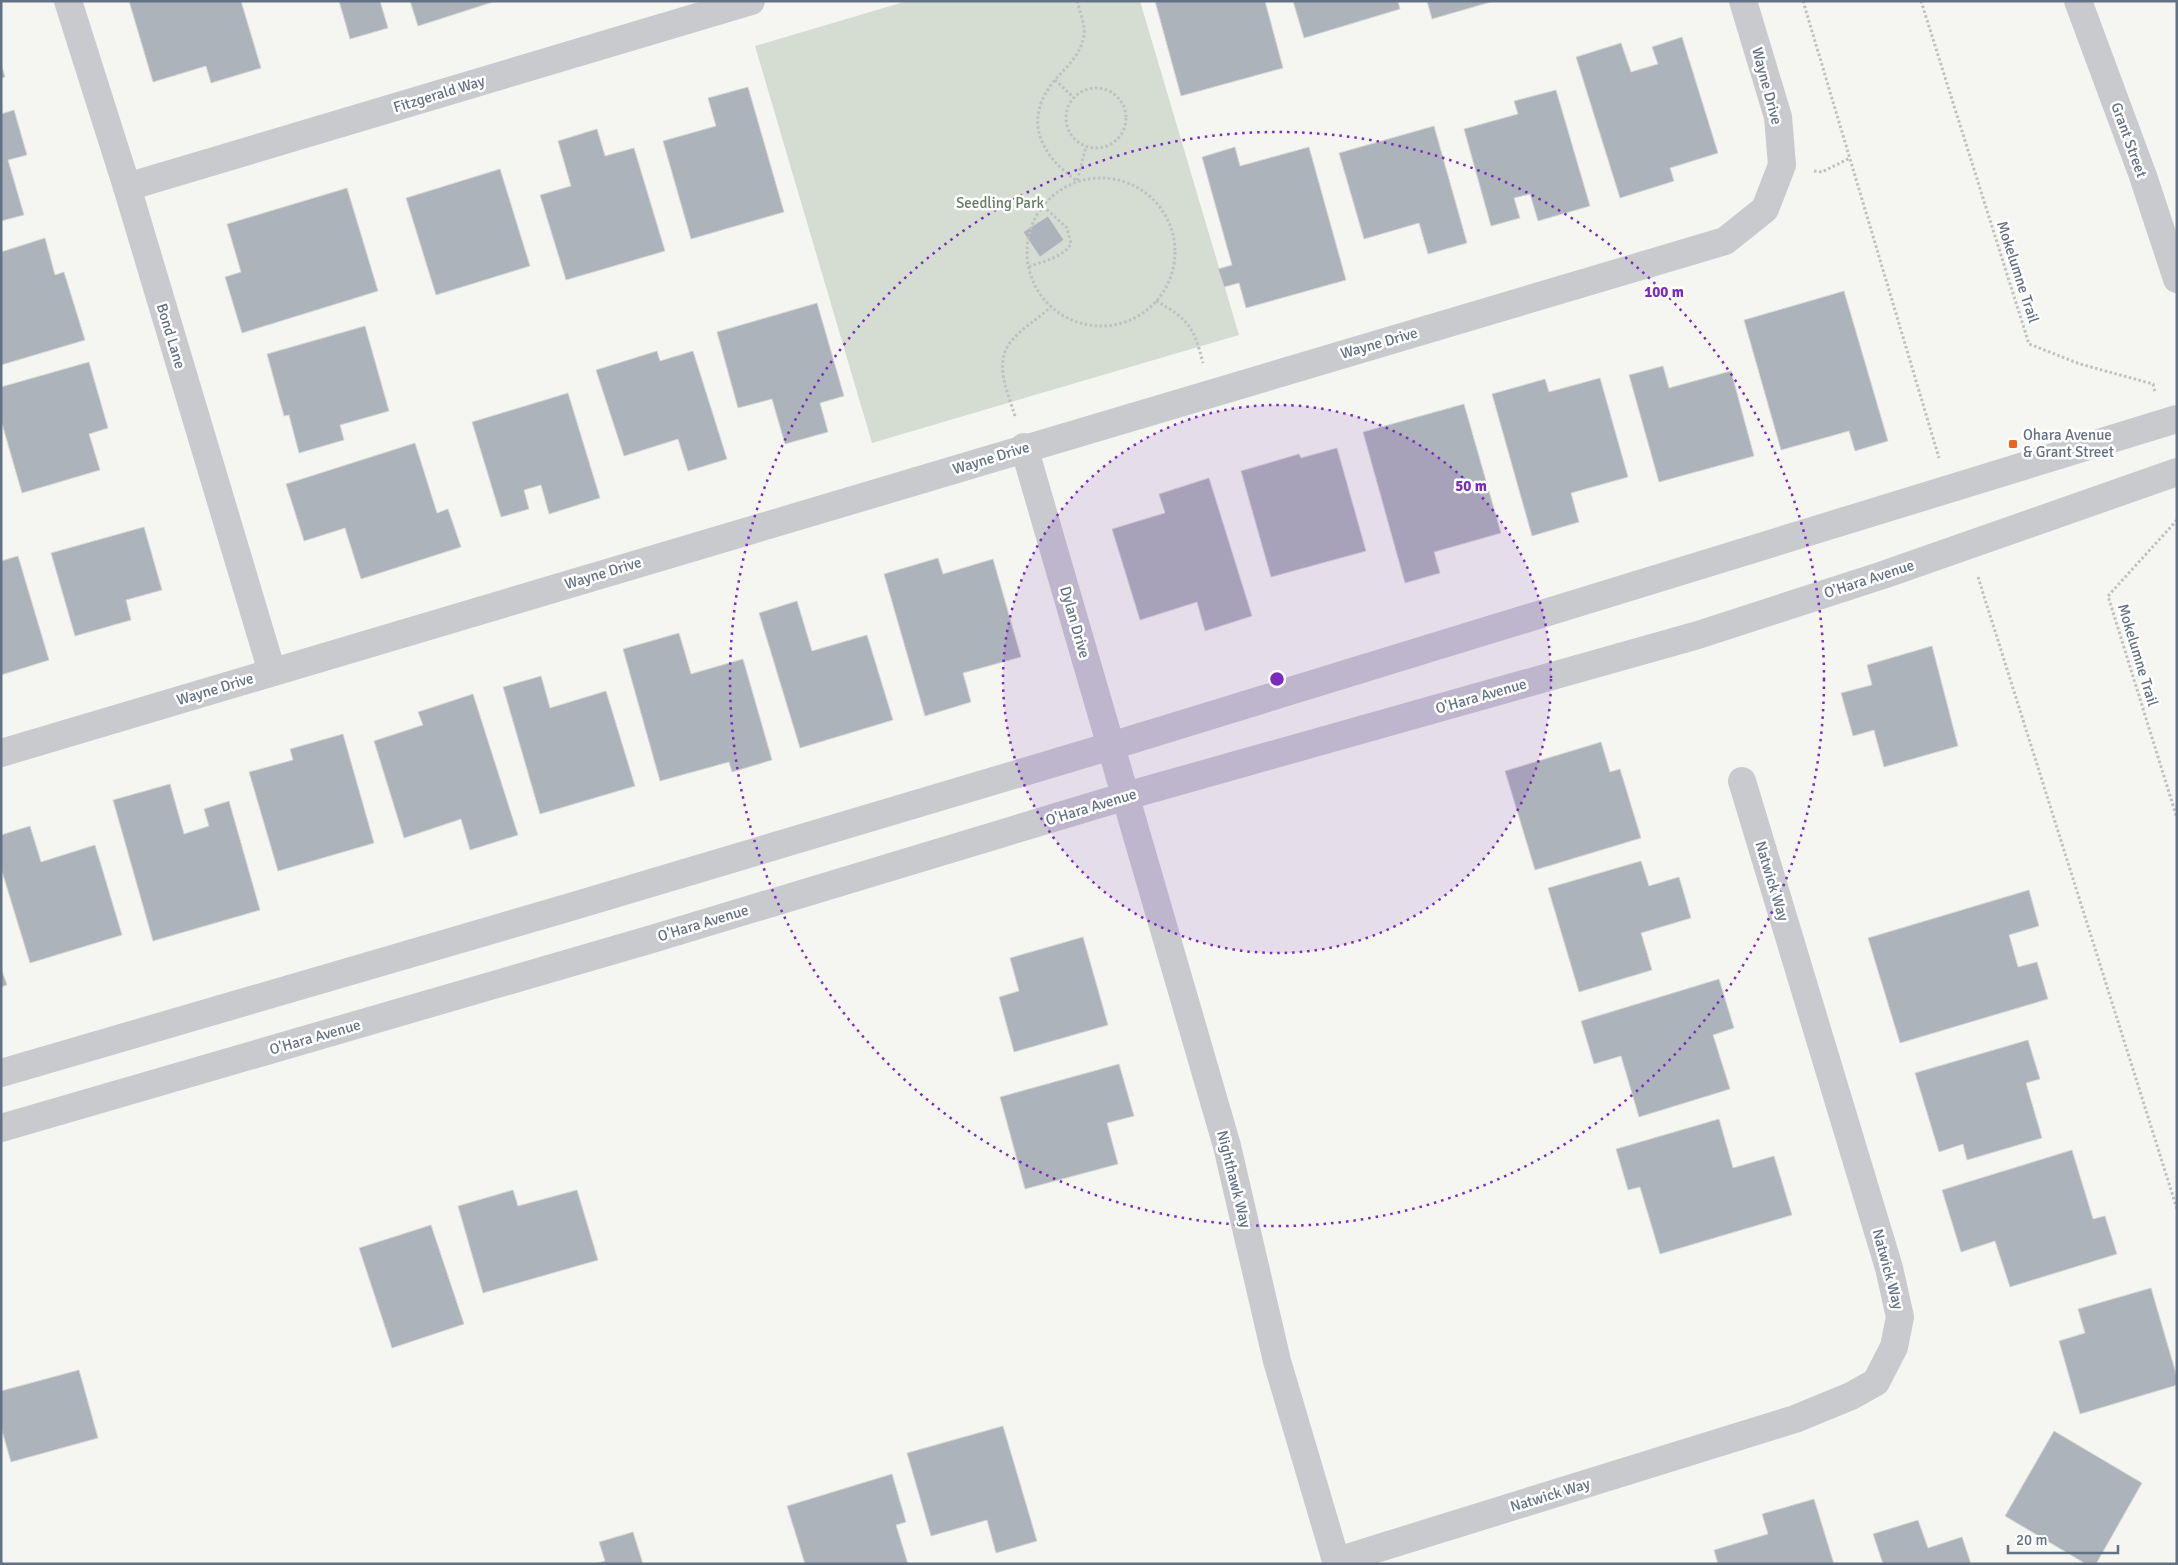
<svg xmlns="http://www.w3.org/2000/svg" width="2178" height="1565" viewBox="0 0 2178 1565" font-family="Signika,sans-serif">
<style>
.green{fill:#d5ddd2}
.building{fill:#adb3ba;stroke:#d6d7d4}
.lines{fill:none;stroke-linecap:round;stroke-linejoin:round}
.path{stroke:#bfc0c2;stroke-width:3;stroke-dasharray:2.5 2.5;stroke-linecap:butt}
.minor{stroke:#c8cace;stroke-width:28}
.ring{fill:none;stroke:#7b2cbf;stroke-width:2.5;stroke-dasharray:2.5 5}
.poi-dot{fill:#eb651c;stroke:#fff;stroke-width:2}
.labels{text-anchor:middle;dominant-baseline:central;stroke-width:5;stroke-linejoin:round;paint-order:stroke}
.street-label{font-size:15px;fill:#637184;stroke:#fff}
.park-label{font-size:15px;fill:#647b62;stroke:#fff}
.poi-label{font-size:15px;fill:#637184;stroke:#fff;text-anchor:start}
.centre{fill:#7b2cbf;stroke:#fff;stroke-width:2.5}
.ring-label{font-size:15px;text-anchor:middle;font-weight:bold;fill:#7b2cbf;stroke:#fff;stroke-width:5;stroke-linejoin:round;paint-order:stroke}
</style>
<rect width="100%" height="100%" fill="#f5f6f1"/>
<path class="green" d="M 907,1 L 1140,1 L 1239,335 L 872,443 L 755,46 Z"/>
<g class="building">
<path d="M 129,1 L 241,1 L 261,68 L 211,83 L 206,66 L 153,82 Z"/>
<path d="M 339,1 L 380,1 L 388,28 L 350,39 Z"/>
<path d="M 410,1 L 496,1 L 418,26 Z"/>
<path d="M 1155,1 L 1265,1 L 1283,68 L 1181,96 Z"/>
<path d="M 1293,1 L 1398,1 L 1400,9 L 1304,38 Z"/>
<path d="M 1427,1 L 1494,1 L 1432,19 Z"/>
<path d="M 1682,37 L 1718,153 L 1670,168 L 1674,181 L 1620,198 L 1576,57 L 1621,43 L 1631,72 L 1658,64 L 1652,47 Z"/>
<path d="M 1,64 L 5,77 L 1,78 Z"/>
<path d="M 748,87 L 784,212 L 691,239 L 663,141 L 716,126 L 708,98 Z"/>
<path d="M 1556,90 L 1590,206 L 1538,221 L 1530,194 L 1514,198 L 1520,218 L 1491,226 L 1464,129 L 1518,114 L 1514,101 Z"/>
<path d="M 14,110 L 27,155 L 8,160 L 24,215 L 1,221 L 1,114 Z"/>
<path d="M 1434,126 L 1467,243 L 1428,254 L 1419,223 L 1364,239 L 1339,153 Z"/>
<path d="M 597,129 L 605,156 L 634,148 L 665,251 L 566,280 L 540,195 L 571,186 L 558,141 Z"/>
<path d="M 1235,147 L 1240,166 L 1309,147 L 1346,280 L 1246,308 L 1239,283 L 1224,287 L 1218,269 L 1232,265 L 1202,157 Z"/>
<path d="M 500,169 L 530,266 L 436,295 L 406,198 Z"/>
<path d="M 347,188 L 378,291 L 242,333 L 225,277 L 241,272 L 227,224 Z"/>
<path d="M 1048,216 L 1064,240 L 1040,257 L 1023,232 Z"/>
<path d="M 45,238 L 55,275 L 64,272 L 85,340 L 1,365 L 1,252 Z"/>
<path d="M 1844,291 L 1888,441 L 1855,451 L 1849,431 L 1781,450 L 1744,320 Z"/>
<path d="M 817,303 L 844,396 L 820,403 L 828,432 L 785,444 L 772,399 L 738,408 L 717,332 Z"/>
<path d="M 365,326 L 389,411 L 340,425 L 344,440 L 299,453 L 289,415 L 284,416 L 267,354 Z"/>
<path d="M 657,351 L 660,361 L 693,351 L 727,459 L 688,471 L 678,439 L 624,456 L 596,370 Z"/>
<path d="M 89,362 L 108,428 L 89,434 L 100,470 L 22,493 L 1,420 L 1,387 Z"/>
<path d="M 1663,366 L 1669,388 L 1731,371 L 1754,456 L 1659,482 L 1629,375 Z"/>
<path d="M 1600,378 L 1628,477 L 1571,493 L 1579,522 L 1532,536 L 1492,394 L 1545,379 L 1549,392 Z"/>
<path d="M 568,393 L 600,498 L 549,514 L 541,485 L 524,490 L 529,509 L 501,517 L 472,422 Z"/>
<path d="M 1464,404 L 1501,533 L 1434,552 L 1440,573 L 1405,583 L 1363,432 Z"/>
<path d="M 415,443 L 437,513 L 448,509 L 461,547 L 361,579 L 345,528 L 304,541 L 286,484 Z"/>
<path d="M 1337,448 L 1366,551 L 1271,577 L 1241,471 L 1299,454 L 1301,458 Z"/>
<path d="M 1209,478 L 1252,616 L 1205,631 L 1197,602 L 1140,620 L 1112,529 L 1165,513 L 1159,494 Z"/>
<path d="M 144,527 L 162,590 L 126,600 L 131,620 L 75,636 L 51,553 Z"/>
<path d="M 18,556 L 49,660 L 1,675 L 1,561 Z"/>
<path d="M 938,558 L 943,574 L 993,559 L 1021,657 L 963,673 L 971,702 L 925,716 L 884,574 Z"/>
<path d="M 797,601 L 812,651 L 867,635 L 893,720 L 800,748 L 759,613 Z"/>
<path d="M 679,633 L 691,674 L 743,659 L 772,760 L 732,772 L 729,762 L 660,781 L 623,649 Z"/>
<path d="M 1932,646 L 1958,746 L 1884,767 L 1874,730 L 1853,736 L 1841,693 L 1872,685 L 1867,665 Z"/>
<path d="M 541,676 L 550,708 L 606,691 L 635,786 L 540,814 L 503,687 Z"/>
<path d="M 473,694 L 518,835 L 470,850 L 461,819 L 404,838 L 374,741 L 423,725 L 418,712 Z"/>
<path d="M 343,734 L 374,843 L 278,871 L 249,772 L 293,760 L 290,749 Z"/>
<path d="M 1601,742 L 1610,772 L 1620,769 L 1641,838 L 1535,870 L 1505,771 Z"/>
<path d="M 170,784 L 184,834 L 209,826 L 204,809 L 229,801 L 260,910 L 153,941 L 113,800 Z"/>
<path d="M 30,826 L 41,862 L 95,845 L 122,935 L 30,963 L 1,868 L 1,835 Z"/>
<path d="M 1641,861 L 1649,886 L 1679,877 L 1691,918 L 1641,933 L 1652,970 L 1579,992 L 1548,888 Z"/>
<path d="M 2029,890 L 2039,926 L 2009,935 L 2018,967 L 2037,962 L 2048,999 L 1900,1043 L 1868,938 Z"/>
<path d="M 1083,937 L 1108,1025 L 1014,1052 L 999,997 L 1019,991 L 1010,958 Z"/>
<path d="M 1,968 L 7,985 L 1,987 Z"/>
<path d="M 1719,979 L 1734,1028 L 1713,1035 L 1730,1089 L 1639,1117 L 1621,1056 L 1594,1064 L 1581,1021 Z"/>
<path d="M 2028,1040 L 2040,1079 L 2026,1083 L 2042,1138 L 1967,1160 L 1963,1144 L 1939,1152 L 1915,1073 Z"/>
<path d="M 1119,1064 L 1134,1116 L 1107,1123 L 1118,1164 L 1025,1189 L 1000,1097 Z"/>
<path d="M 1719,1119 L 1733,1168 L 1774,1156 L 1792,1215 L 1660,1254 L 1640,1187 L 1628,1190 L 1616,1149 Z"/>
<path d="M 2072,1150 L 2093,1219 L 2105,1216 L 2117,1254 L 2010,1287 L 1995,1241 L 1961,1252 L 1942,1190 Z"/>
<path d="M 513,1190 L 518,1206 L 577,1190 L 598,1260 L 483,1293 L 458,1206 Z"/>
<path d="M 431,1225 L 464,1324 L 392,1348 L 359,1248 Z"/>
<path d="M 2151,1288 L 2177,1377 L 2177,1385 L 2080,1414 L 2059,1341 L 2085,1333 L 2078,1309 Z"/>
<path d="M 79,1370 L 98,1438 L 11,1462 L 1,1427 L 1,1391 Z"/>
<path d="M 1003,1426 L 1037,1541 L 996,1553 L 987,1520 L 931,1536 L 907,1453 Z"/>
<path d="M 2054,1431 L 2142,1483 L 2096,1564 L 2086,1564 L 2005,1516 Z"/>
<path d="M 892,1474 L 906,1522 L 896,1525 L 908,1564 L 805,1564 L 787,1506 Z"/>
<path d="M 1814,1499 L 1834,1564 L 1718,1564 L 1714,1550 L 1768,1534 L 1762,1514 Z"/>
<path d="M 1918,1520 L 1928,1548 L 1962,1537 L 1971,1564 L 1883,1564 L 1873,1534 Z"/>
<path d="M 633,1532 L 643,1564 L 594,1564 L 605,1561 L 599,1542 Z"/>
</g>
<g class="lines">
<g class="path">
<path d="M 1077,1 C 1080,12 1085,24 1084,35 C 1081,55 1067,66 1055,80 C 1022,119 1040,155 1077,181 L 1086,147"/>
<path d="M 1803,1 L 1939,458"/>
<path d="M 1921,1 L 2029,344 L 2080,364 L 2153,384 L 2155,392"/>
<path d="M 1055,80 L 1073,97"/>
<circle cx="1096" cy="118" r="30"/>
<path d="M 1814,171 L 1822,172 L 1850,158"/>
<circle cx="1101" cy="252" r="74"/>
<path d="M 1029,267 C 1043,261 1062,258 1071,244 L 1067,228 L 1043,206"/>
<path d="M 1156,301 C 1189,319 1194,328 1203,363"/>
<path d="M 1015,416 C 1007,390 992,360 1014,338 C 1025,326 1039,318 1051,307"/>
<path d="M 2177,520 L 2108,596 L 2177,818"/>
<path d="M 1978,577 L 2177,1209"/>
</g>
<g class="minor">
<path d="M 68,1 L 127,187 L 272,672"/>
<path d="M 2078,1 L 2143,176 L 2177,279"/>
<path d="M 127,187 L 751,1"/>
<path d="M 1024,447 L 1227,1146 L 1277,1361 L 1337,1564"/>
<path d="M 1,753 L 1725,241 L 1765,209 L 1782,165 L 1778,117 L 1743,1"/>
<path d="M 1,1073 L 567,908 L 1111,746 L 2177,419"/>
<path d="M 1,1128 L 652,939 L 1126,796 L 1698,635 L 1883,575 L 2177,472"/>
<path d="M 1337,1561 L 1795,1419 L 1851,1396 L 1876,1382 L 1894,1347 L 1900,1317 L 1889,1268 L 1742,781"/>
</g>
</g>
<circle cx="1277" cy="679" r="274" fill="#7b2cbf" fill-opacity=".12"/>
<g class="ring">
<circle cx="1277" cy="679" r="274"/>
<circle cx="1277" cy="679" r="547"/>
</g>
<rect class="poi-dot" x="2008" y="439" width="10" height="10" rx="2.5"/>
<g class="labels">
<g class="street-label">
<text transform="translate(1767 86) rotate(75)">Wayne Drive</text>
<text transform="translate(439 94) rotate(-17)">Fitzgerald Way</text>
<text transform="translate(2129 140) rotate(70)">Grant Street</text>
<text transform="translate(2018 272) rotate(72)">Mokelumne Trail</text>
<text transform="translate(171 336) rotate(73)">Bond Lane</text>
<text transform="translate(1379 343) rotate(-16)">Wayne Drive</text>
<text transform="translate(991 458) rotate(-17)">Wayne Drive</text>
<text transform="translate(603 573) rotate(-17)">Wayne Drive</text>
<text transform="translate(1869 579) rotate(-18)">O'Hara Avenue</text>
<text transform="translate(1075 622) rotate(74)">Dylan Drive</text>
<text transform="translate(2138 655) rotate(73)">Mokelumne Trail</text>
<text transform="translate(215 689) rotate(-17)">Wayne Drive</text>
<text transform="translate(1481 696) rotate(-16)">O'Hara Avenue</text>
<text transform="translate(1091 807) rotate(-17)">O'Hara Avenue</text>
<text transform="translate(1772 881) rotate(73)">Natwick Way</text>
<text transform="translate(703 923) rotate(-17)">O'Hara Avenue</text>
<text transform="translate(315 1037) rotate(-16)">O'Hara Avenue</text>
<text transform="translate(1234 1179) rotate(76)">Nighthawk Way</text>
<text transform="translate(1888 1269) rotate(75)">Natwick Way</text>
<text transform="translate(1550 1495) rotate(-17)">Natwick Way</text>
</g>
<g class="park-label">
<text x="1000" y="203">Seedling Park</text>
</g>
<g class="poi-label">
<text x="2023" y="435">Ohara Avenue<tspan x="2023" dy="17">&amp; Grant Street</tspan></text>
</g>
</g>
<circle cx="1277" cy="679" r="8" class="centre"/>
<g class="ring-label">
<text x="1664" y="297">100 m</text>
<text x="1471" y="491">50 m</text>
</g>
<rect width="2178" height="1565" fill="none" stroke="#637184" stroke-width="5"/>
<path d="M2008 1545v8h110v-8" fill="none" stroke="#637184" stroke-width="2.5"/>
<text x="2016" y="1545" font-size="15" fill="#637184" stroke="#ffffff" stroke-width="4" paint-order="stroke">20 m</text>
</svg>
